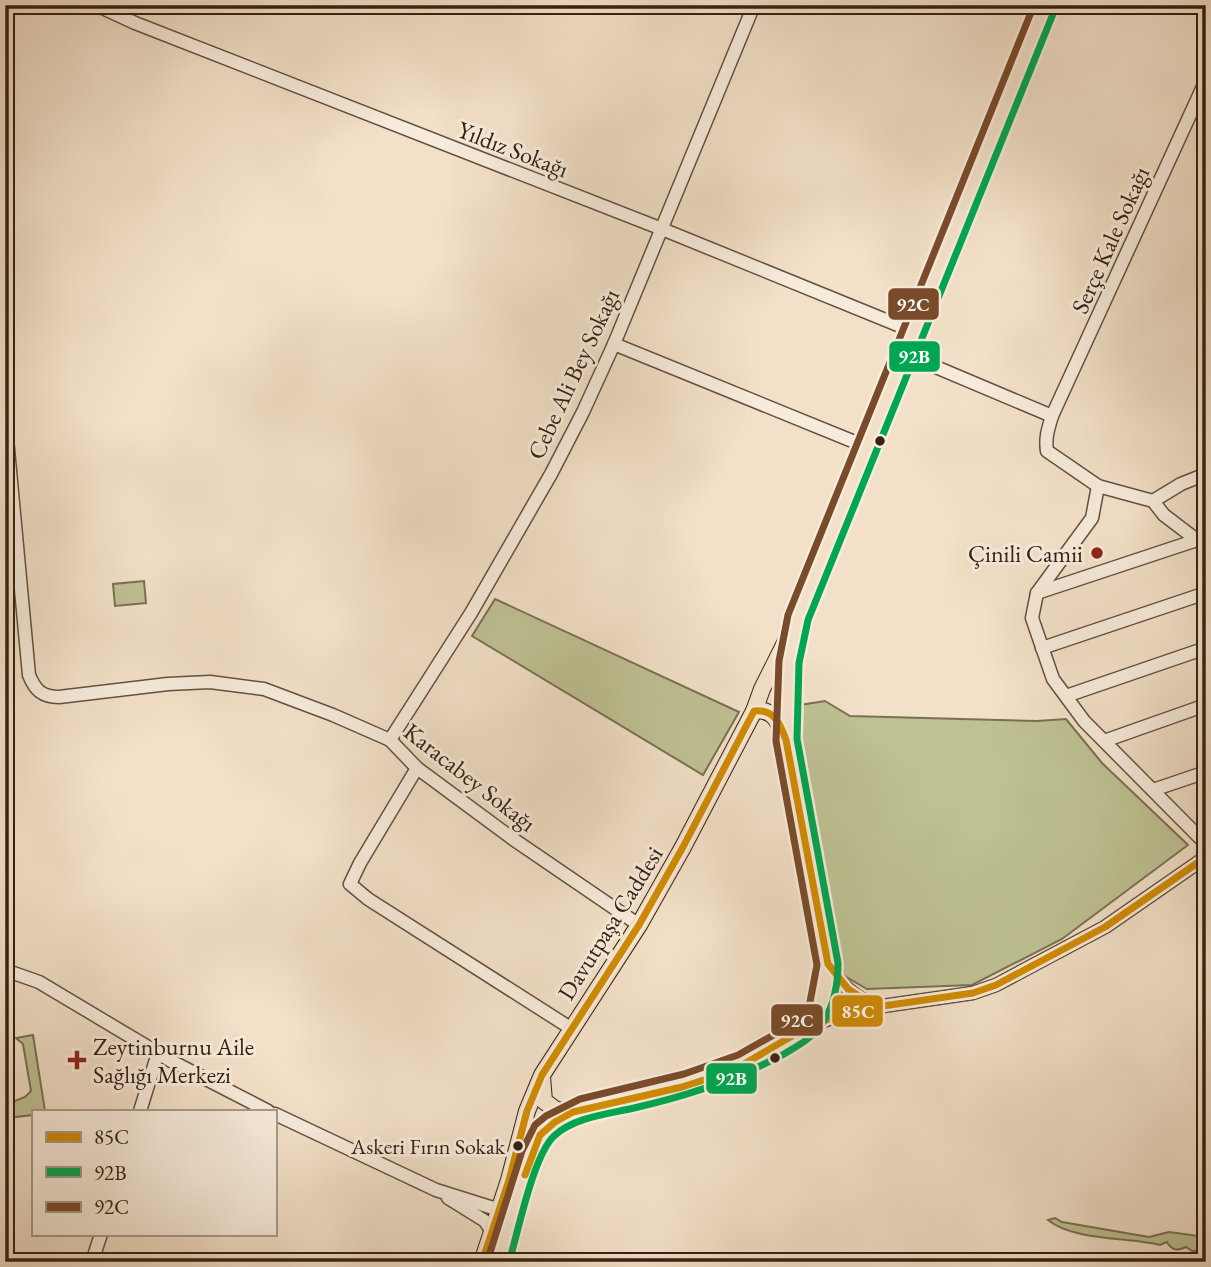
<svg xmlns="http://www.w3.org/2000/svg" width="1211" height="1267" viewBox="0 0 1211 1267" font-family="'EB Garamond',serif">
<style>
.green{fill:#bec193;stroke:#7a7053;stroke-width:2}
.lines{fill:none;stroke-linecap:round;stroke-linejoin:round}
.minor-casing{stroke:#645040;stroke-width:15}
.major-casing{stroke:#352013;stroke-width:18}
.minor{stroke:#f7ebdb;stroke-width:12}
.major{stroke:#f2e0c8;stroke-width:16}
.bus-1-casing{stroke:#f7ebdb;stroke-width:12}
.bus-2-casing{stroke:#f7ebdb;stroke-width:12}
.bus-3-casing{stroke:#f7ebdb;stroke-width:12}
.bus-1{stroke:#d08b04;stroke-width:7}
.bus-2{stroke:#00a651;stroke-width:7}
.bus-3{stroke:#7a4b2a;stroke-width:7}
.bus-dot{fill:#352013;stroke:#f7ebdb;stroke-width:2.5}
.poi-dot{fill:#8f2418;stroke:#f7ebdb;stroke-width:2.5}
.labels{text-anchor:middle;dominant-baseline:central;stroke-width:6;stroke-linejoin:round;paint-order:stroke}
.bus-label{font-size:22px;fill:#352013;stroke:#f7ebdb;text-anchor:end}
.street-label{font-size:24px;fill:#352013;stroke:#f7ebdb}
.poi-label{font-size:24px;fill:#352013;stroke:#f7ebdb;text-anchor:end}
.line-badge{stroke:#f7ebdb;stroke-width:2.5}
.badge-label{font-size:19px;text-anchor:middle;font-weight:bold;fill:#fff}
</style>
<rect width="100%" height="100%" fill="#f2e0c8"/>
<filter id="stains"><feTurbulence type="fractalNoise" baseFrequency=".00286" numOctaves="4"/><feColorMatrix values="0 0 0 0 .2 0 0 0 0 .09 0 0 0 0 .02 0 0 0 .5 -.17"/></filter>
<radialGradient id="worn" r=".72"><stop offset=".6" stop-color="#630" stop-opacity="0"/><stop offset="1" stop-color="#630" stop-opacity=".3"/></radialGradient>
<g class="green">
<path d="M 144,581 L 146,603 L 115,606 L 113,584 Z"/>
<path d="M 495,599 L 739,712 L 703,775 L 472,636 Z"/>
<path d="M 825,701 L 850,716 L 1037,721 L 1066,719 L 1102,763 L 1188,845 L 1062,939 L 972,985 L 867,989 L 836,971 L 791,717 L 800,705 Z"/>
<path d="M 33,1035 L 45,1111 L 33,1111 L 33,1115 L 6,1118 L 12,1102 L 25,1097 L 31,1091 L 23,1044 L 16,1038 Z"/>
<path d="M 1055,1218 L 1062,1222 L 1149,1237 L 1169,1232 L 1206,1237 L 1206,1251 L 1192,1251 L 1186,1247 C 1178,1251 1172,1251 1167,1242 L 1160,1245 C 1128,1237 1074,1241 1048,1220 Z"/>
</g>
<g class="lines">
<defs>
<g id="minor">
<path d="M 96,5 L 135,23 L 662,229 L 915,332"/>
<path d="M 1206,80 L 1052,416 C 1048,429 1045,438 1047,451 L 1098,486 L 1153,501 L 1164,515 L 1206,547"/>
<path d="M 614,344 L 867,447"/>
<path d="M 905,354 L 1052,416"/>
<path d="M 5,417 L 29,675 C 35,690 42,697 59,697 L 168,684 L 210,682 L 264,689 L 333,715 L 390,740 L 417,768 L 513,839 L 639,925"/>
<path d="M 1098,486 L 1092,518 L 1037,593 L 1032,618 L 1053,679 L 1084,721 L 1206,844"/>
<path d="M 1153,501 L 1181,484 L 1206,474"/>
<path d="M 1037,593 L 1197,540"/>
<path d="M 1042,648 L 1206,593"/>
<path d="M 1066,696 L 1206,648"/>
<path d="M 390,740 L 471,613 L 551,474 L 583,412 L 614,344 L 754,5"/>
<path d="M 1104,741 L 1206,705"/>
<path d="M 417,768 L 360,863 L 350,884 L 368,899 L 572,1029"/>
<path d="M 1153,790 L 1206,772"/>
<path d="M 828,964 C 838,984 856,997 876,1007"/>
<path d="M 5,970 L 39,982 L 173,1062 L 268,1111"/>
<path d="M 804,1029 L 836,1016 L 876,1007 L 973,993 L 996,985 L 1105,927 L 1206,857"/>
<path d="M 140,1111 L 158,1053"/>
<path d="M 275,1114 L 436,1190 L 490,1207 L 500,1208"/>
<path d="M 448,1198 L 485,1221 L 492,1232"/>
<path d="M 92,1262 L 101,1234"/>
</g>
<g id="major">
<path d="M 754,711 C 772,708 778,720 784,735"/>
<path d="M 542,1077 L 544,1101 L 556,1110 L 573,1112"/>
<path d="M 482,1262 L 509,1180 L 527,1111 L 542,1075 L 639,925 L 683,847 L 754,711 L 762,689 L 798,617 L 1045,5"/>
<path d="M 498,1262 C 506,1237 529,1146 544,1131 C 566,1109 599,1106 628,1099 C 683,1087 730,1075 778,1045 C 787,1040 798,1035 805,1028 C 822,1011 827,987 828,964 L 786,740 L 787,678 L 794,636"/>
</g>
</defs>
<use href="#minor" class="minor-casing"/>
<use href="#major" class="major-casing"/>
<use href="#minor" class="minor"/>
<use href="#major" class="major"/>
<defs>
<g id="bus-1">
<path d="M 525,1175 L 540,1135 L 555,1122 L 573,1112 L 682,1087 L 732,1071 L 804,1029 L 836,1016 L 876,1007 L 973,993 L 996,985 L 1105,927 L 1206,857"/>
<path d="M 482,1262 L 509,1180 L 527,1111 L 542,1075 L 639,925 L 683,847 L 754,711 C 774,709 780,723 786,740 L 828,964 L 848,989 L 876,1007"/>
</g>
<path id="bus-2" d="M 509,1262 C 518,1232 533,1156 554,1136 C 574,1117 608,1114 634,1108 C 688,1096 736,1080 784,1054 C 797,1046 809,1040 819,1028 C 833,1010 838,986 838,963 L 797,739 L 799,663 L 808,620 L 1055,9"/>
<path id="bus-3" d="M 488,1259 L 522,1151 L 535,1125 L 546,1116 L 580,1099 L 684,1074 L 738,1055 L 793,1024 L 802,1015 L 810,1002 L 817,965 L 776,741 L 779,661 L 788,615 L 1034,5"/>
</defs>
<use href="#bus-1" class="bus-1-casing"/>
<use href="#bus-2" class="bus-2-casing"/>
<use href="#bus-3" class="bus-3-casing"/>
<use href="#bus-1" class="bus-1"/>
<use href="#bus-2" class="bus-2"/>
<use href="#bus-3" class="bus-3"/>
</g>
<g class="bus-dot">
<circle cx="880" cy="441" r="6"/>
<circle cx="775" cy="1058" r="6"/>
<circle cx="518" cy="1146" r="6"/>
</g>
<g class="poi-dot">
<circle cx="1097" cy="553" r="7"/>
<path d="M73.5 1049.5h7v7h7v7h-7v7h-7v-7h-7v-7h7z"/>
</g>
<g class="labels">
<g class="bus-label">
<text x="505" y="1146">Askeri Fırın Sokak</text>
</g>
<g class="street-label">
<text transform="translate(513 149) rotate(21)">Yıldız Sokağı</text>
<text transform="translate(1110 240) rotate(-66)">Serçe Kale Sokağı</text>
<text transform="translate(573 374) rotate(-65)">Cebe Ali Bey Sokağı</text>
<text transform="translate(470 777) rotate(38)">Karacabey Sokağı</text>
<text transform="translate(610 923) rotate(-58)">Davutpaşa Caddesi</text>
</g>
<g class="poi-label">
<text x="1083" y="553">Çinili Camii</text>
<text x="93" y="1046" text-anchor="start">Zeytinburnu Aile<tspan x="93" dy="28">Sağlığı Merkezi</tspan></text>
</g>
</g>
<g class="line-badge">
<rect x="887" y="287" width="53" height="34" rx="7" fill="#7a4b2a"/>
<rect x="888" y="340" width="53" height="33" rx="7" fill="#00a651"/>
<rect x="831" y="994" width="53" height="34" rx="7" fill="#d08b04"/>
<rect x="770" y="1003" width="54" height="34" rx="7" fill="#7a4b2a"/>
<rect x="705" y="1062" width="53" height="33" rx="7" fill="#00a651"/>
</g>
<g class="badge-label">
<text x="913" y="311">92C</text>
<text x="914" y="363">92B</text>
<text x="858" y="1018">85C</text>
<text x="797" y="1027">92C</text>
<text x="731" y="1085">92B</text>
</g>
<rect width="1211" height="1267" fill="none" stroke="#f2e0c8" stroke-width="28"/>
<rect x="7" y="7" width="1197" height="1253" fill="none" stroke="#352013" stroke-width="3.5"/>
<rect x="14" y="14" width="1183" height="1239" fill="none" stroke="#352013" stroke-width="2"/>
<rect x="32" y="1110" width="245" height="126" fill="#f7ebdb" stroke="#a99a8b" stroke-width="2"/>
<rect x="46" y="1132" width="35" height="10" fill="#d08b04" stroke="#a99a8b" stroke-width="2"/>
<text x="94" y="1144" font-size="21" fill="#352013">85C</text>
<rect x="46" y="1167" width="35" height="10" fill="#00a651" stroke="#a99a8b" stroke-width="2"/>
<text x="94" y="1180" font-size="21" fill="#352013">92B</text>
<rect x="46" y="1202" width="35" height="10" fill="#7a4b2a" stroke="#a99a8b" stroke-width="2"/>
<text x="94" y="1214" font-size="21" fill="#352013">92C</text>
<rect width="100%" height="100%" filter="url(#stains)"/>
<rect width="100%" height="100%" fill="url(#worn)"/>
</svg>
